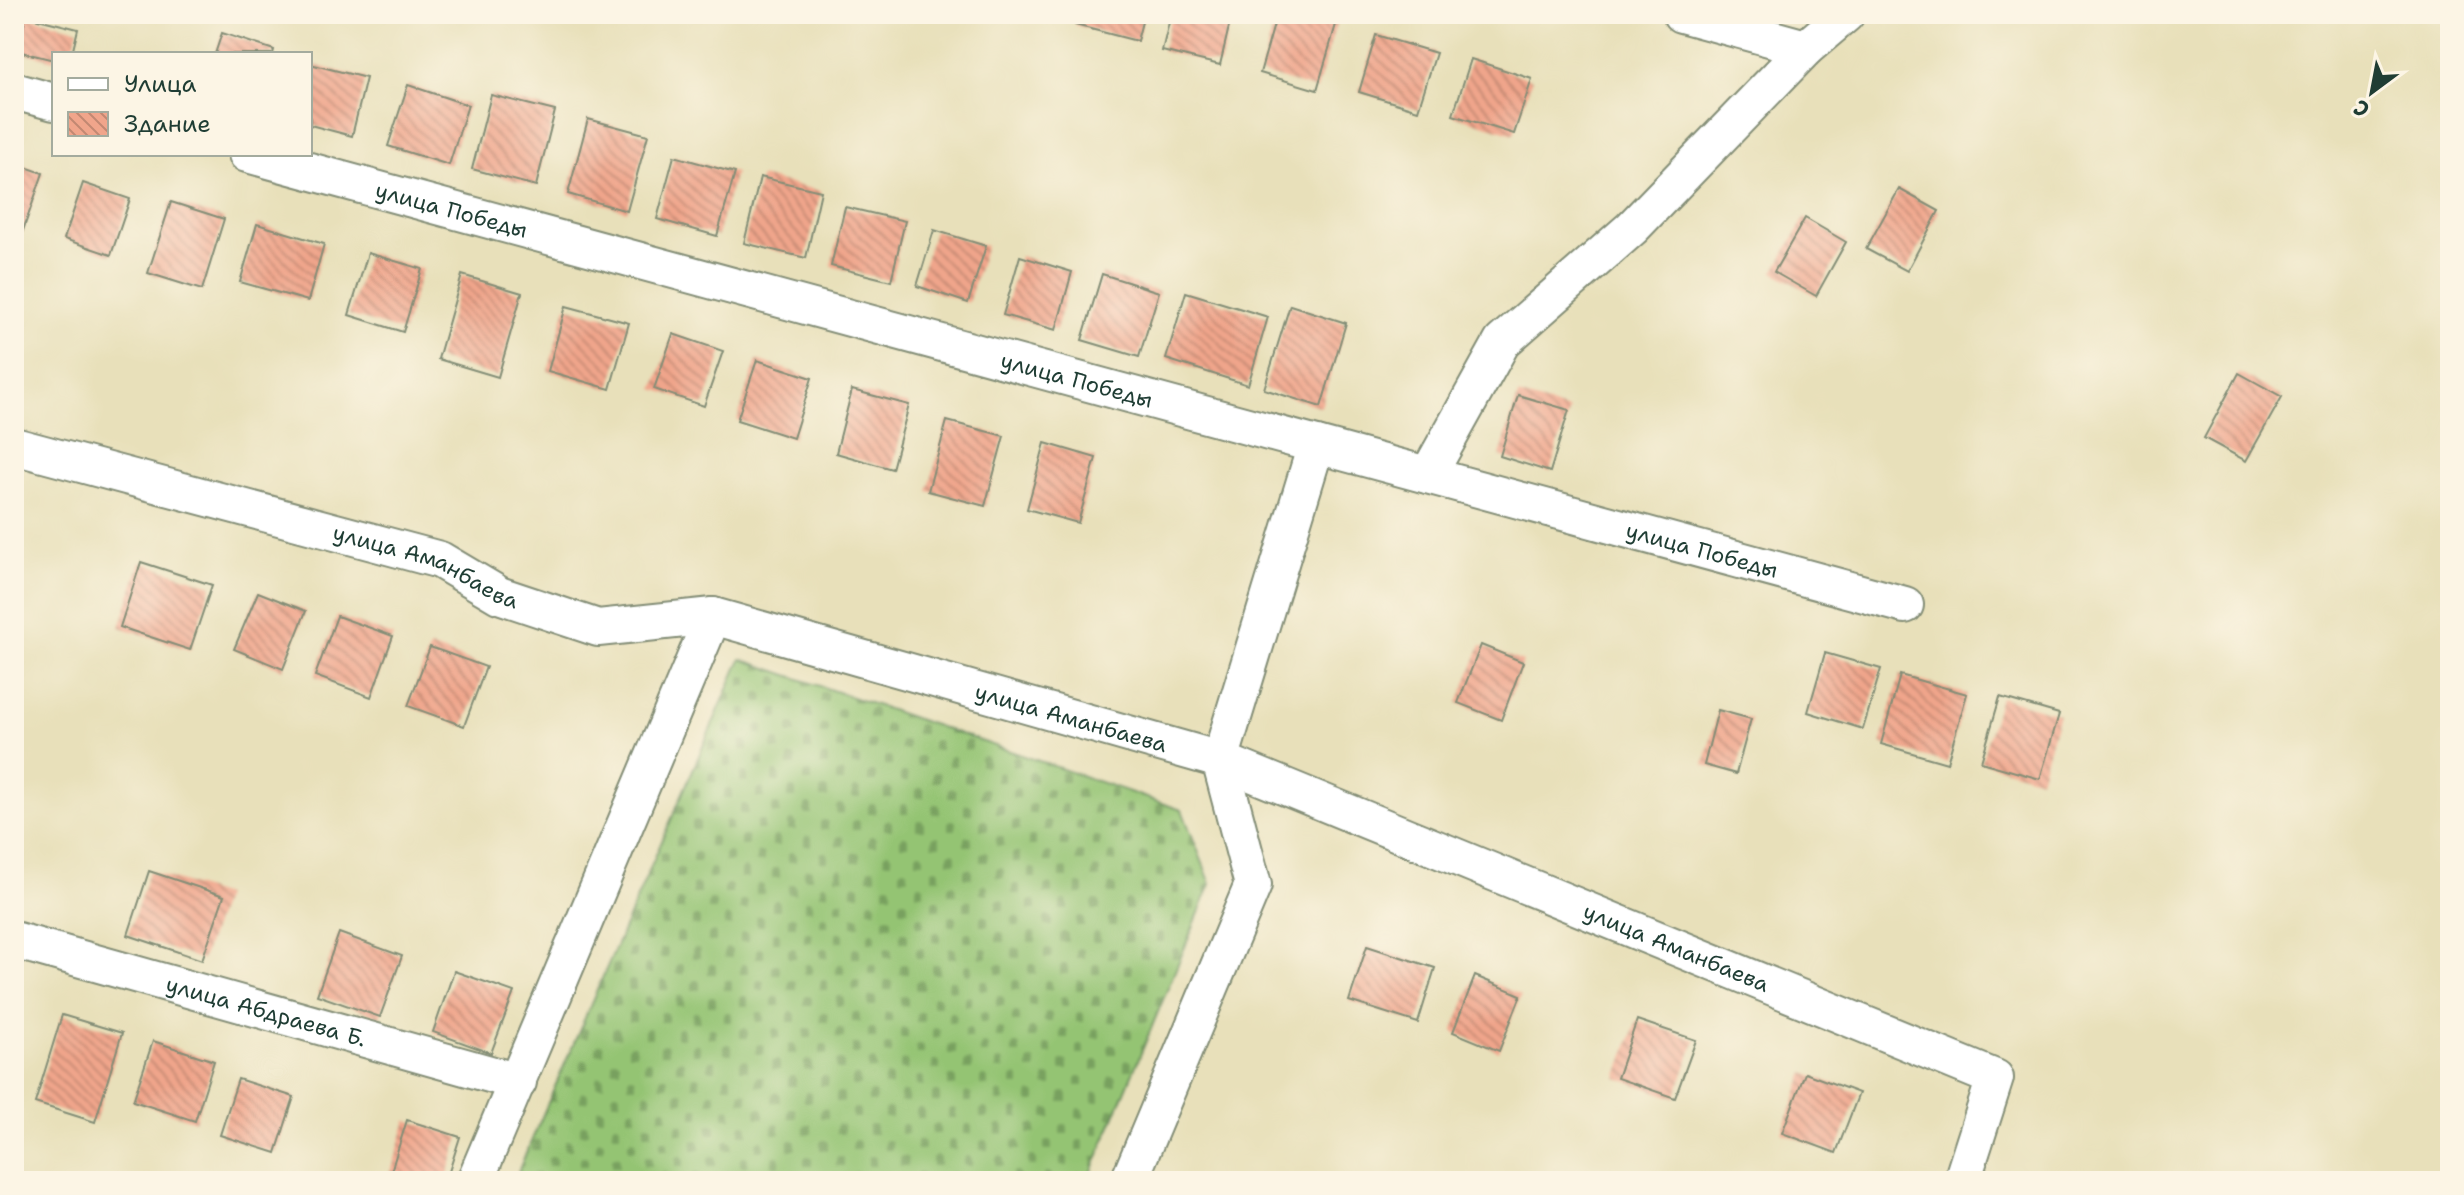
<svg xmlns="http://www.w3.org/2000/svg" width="2464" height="1195" viewBox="0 0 2464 1195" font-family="'Shantell Sans',sans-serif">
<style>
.cemetery{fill:url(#cemetery-stones);stroke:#5a8054;stroke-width:2}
.building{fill:url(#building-back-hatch)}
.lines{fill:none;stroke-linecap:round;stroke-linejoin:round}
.minor-casing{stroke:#848e77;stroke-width:40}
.minor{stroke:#fff;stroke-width:36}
.labels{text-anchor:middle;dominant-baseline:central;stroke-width:6;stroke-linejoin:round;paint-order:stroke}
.street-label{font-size:22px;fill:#1f3d34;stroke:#fcf5e5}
</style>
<defs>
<pattern id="cemetery-stones" width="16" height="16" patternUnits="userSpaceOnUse" patternTransform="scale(2)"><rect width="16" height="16" fill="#94c473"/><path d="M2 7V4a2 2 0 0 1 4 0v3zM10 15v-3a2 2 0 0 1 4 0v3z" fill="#78a05f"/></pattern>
<pattern id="building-back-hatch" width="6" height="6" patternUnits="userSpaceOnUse" patternTransform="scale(2)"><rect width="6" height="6" fill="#f0a58b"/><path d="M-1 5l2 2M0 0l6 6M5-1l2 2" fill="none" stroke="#c28872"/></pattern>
</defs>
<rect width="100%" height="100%" fill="#fcf5e5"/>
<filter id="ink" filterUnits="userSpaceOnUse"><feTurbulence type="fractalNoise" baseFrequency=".0125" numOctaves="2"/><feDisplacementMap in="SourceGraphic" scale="16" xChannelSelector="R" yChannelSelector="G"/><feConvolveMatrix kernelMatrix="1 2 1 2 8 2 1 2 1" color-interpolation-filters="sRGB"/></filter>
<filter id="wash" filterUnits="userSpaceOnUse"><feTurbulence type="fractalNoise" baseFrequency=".006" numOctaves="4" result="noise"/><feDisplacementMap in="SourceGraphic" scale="32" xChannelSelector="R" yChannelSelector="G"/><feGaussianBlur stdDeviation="1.8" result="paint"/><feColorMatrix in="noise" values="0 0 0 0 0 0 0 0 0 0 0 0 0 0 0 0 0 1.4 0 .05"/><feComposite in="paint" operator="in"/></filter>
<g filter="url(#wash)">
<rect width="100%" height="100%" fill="#e8e0ba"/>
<path class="cemetery" d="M 741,659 L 1182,810 L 1211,884 L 1088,1181 L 514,1181 Z"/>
<g id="blocks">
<g class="building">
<path d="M 1078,14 L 1144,14 L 1137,41 L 1075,25 Z"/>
<path d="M 1171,14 L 1232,14 L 1220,65 L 1162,51 Z"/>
<path d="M 1277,14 L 1311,14 L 1337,21 L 1317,90 L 1260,73 Z"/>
<path d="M 26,16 L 78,29 L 72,54 L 54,54 L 54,60 L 17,51 Z"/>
<path d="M 222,33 L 274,50 L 273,54 L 215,54 Z"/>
<path d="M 1376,35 L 1436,53 L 1418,110 L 1359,92 Z"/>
<path d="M 1471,59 L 1532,79 L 1514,134 L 1453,115 Z"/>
<path d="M 310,64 L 366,78 L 352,136 L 310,125 Z"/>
<path d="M 408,85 L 468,105 L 449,165 L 388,146 Z"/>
<path d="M 491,95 L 555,111 L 536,186 L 472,169 Z"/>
<path d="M 588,119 L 648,135 L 627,211 L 568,194 Z"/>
<path d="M 674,156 L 735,173 L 717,236 L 657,219 Z"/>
<path d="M 14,163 L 43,173 L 19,242 L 14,240 Z"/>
<path d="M 760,177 L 821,191 L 806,258 L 744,243 Z"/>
<path d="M 83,183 L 130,199 L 111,255 L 64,239 Z"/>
<path d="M 1899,189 L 1939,211 L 1907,271 L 1866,249 Z"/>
<path d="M 171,202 L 224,219 L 202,290 L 148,273 Z"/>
<path d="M 845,207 L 905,221 L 891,281 L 831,266 Z"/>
<path d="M 1805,218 L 1846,242 L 1816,296 L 1774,272 Z"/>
<path d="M 257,224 L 324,244 L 308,301 L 240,282 Z"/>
<path d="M 934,230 L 986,246 L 968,303 L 917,286 Z"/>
<path d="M 368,253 L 422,269 L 403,332 L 349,315 Z"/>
<path d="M 1020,256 L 1072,272 L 1056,330 L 1003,315 Z"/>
<path d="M 1102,274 L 1159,292 L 1139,357 L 1082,340 Z"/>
<path d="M 462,275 L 522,293 L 498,377 L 438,359 Z"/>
<path d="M 1186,292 L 1268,317 L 1248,385 L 1166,359 Z"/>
<path d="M 1290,305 L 1346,323 L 1321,407 L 1264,389 Z"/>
<path d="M 566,306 L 629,323 L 610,389 L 548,371 Z"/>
<path d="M 673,334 L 723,351 L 704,406 L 654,389 Z"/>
<path d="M 757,360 L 812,378 L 793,438 L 737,420 Z"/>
<path d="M 2239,373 L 2282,397 L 2246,461 L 2204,438 Z"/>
<path d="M 852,390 L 909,405 L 892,469 L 836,453 Z"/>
<path d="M 1518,395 L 1569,410 L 1550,472 L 1500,456 Z"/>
<path d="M 947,421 L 1004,436 L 985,506 L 928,491 Z"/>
<path d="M 1045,443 L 1096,458 L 1078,523 L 1027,509 Z"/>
<path d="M 141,562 L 212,585 L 190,650 L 120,627 Z"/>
<path d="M 258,592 L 306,611 L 283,669 L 234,649 Z"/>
<path d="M 337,616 L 393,636 L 371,697 L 315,676 Z"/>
<path d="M 1481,645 L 1523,662 L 1501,720 L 1458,703 Z"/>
<path d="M 430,647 L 486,667 L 464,726 L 408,706 Z"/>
<path d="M 1825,653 L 1881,669 L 1863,729 L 1808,712 Z"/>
<path d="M 1900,675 L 1967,694 L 1947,763 L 1881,744 Z"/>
<path d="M 2000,697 L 2059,714 L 2040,779 L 1981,762 Z"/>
<path d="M 1718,710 L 1751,719 L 1736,774 L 1704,765 Z"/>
<path d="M 149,871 L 224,896 L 202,960 L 128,935 Z"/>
<path d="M 339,933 L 402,956 L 380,1017 L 317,995 Z"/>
<path d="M 1367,946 L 1435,968 L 1418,1023 L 1349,1001 Z"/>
<path d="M 454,971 L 514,992 L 491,1053 L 433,1032 Z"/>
<path d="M 1475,976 L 1521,995 L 1499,1051 L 1453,1032 Z"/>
<path d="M 62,1015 L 122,1033 L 95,1122 L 35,1103 Z"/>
<path d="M 1637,1020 L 1696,1040 L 1675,1098 L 1617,1078 Z"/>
<path d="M 153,1041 L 214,1061 L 195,1121 L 133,1101 Z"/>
<path d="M 1805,1073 L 1859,1093 L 1836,1153 L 1782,1133 Z"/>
<path d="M 238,1079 L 294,1097 L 276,1153 L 220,1135 Z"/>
<path d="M 407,1120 L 460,1137 L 446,1181 L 388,1181 Z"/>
</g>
</g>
</g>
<g filter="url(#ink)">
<use href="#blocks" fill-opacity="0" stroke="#848e77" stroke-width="2"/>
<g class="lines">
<defs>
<g id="minor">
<path d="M 1681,14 L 1806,48"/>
<path d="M 14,91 L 54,102"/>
<path id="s1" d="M 247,154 L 1905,605"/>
<path id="s2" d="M 14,446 L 440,560 L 499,595 L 598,628 L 713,616 L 1220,760 L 1995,1078 L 1962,1181"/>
<path d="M 1428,475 L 1502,342 L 1632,228 L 1806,48 L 1846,14"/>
<path id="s3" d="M 14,940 L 518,1082"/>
<path d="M 475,1181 L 713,616"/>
<path d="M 1129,1181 L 1253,885 L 1220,760 L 1316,445"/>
</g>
</defs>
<use href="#minor" class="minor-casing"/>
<use href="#minor" class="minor"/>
</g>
</g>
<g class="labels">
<g class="street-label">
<text stroke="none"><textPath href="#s1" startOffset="212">улица Победы</textPath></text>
<text stroke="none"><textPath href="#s1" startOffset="860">улица Победы</textPath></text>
<text stroke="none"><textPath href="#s1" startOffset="1508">улица Победы</textPath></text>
<text stroke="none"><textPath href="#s2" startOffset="430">улица Аманбаева</textPath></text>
<text stroke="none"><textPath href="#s2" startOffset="1102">улица Аманбаева</textPath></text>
<text stroke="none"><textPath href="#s2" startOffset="1750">улица Аманбаева</textPath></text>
<text stroke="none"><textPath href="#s3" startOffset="262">улица Абдраева Б.</textPath></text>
</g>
</g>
<rect width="2464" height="1195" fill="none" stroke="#fcf5e5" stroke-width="48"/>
<rect x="52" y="52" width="260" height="104" fill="#fcf5e5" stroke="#a4ab9e" stroke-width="2"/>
<rect x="68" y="78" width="40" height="12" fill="#ffffff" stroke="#a4ab9e" stroke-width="2"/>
<text x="124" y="92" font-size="24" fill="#1f3d34">Улица</text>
<rect x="68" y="112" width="40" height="24" fill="url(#building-back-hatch)" stroke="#a4ab9e" stroke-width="2"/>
<text x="124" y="132" font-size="24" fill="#1f3d34">Здание</text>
<g transform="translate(2372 92) rotate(212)" stroke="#fcf5e5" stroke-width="6" paint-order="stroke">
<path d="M0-6L14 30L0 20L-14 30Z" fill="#1f3d34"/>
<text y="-12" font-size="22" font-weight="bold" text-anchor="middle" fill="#1f3d34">С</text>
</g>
</svg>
